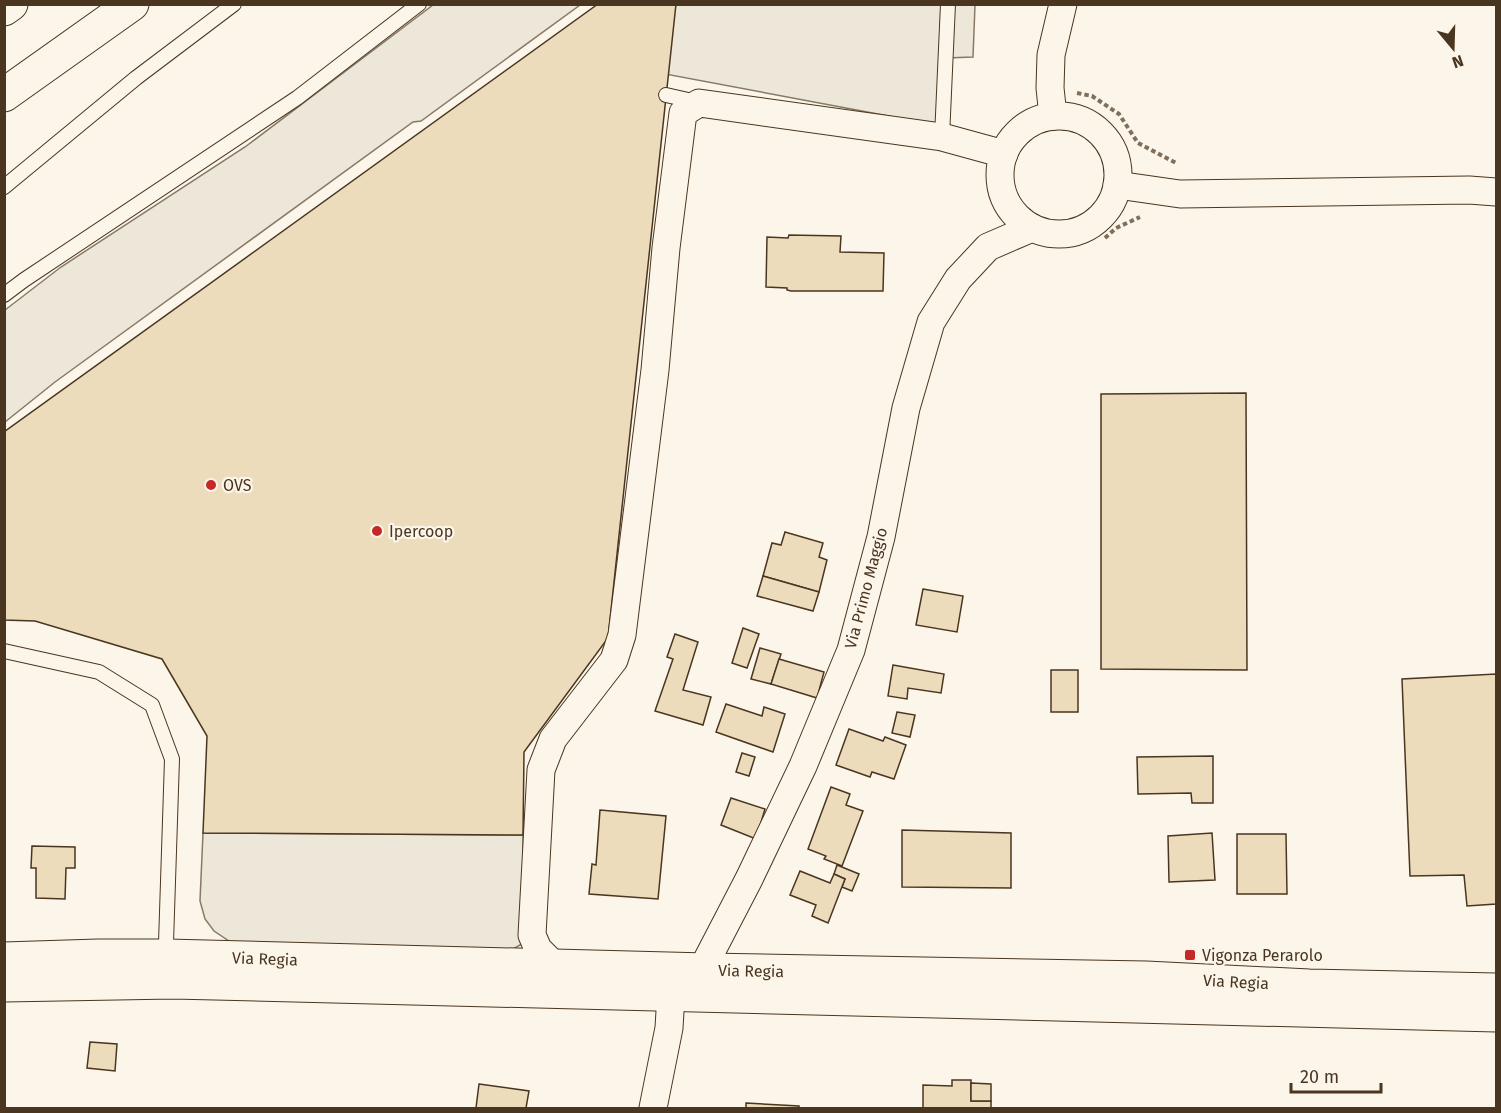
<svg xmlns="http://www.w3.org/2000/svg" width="1501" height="1113" viewBox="0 0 1501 1113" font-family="'Fira Sans',sans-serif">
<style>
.parking{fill:#ede7d9;stroke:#887966;stroke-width:1.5}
.building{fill:#ecdcbc;stroke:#4a3520;stroke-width:1.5}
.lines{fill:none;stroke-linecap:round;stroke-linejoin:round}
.lane-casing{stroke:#4a3520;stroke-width:16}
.street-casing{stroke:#4a3520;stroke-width:29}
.primary-casing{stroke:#4a3520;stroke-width:35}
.highway-casing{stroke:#4a3520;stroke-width:35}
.path{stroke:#7f6f5c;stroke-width:4;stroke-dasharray:4.5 3;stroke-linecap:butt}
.lane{stroke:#fbf6e9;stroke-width:14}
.street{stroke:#fbf6e9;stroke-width:27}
.primary{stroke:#fbf6e9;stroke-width:33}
.highway{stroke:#fbf6e9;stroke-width:33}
.poi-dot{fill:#c62828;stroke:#fbf6e9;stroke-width:2}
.labels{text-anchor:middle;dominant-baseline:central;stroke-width:4.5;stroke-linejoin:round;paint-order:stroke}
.poi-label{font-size:16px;fill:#4a3520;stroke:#fbf6e9;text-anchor:start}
.street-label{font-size:16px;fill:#4a3520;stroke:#fbf6e9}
</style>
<rect width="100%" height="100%" fill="#fbf6e9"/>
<g class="parking">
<path d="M 433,5 L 580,5 L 421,121 L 413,122 L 55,382 L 5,422 L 5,310 L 61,267 L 245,147 Z"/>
<path d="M 673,5 L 975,5 L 973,57 L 946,58 L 942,126 L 665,74 Z"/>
<path d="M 203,833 L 523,835 L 523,926 L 525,942 L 510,951 L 238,947 L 214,931 L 205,919 L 200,901 Z"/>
</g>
<g class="building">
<path d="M 598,4 L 676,4 L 608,638 L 524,752 L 523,835 L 203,833 L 207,736 L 162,659 L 35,621 L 4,620 L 4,432 Z"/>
<path d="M 789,235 L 841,236 L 840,252 L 884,253 L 883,291 L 791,291 L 787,290 L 787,288 L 766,287 L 767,237 L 788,238 Z"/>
<path d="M 1246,393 L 1247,670 L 1101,669 L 1101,394 Z"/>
<path d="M 785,532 L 823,543 L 819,557 L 827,560 L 819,592 L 763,576 L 772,543 L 781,545 Z"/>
<path d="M 763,576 L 819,592 L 813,611 L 757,596 Z"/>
<path d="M 923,589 L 963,596 L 957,632 L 916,625 Z"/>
<path d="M 743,628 L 759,634 L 747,668 L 732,663 Z"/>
<path d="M 675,634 L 698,642 L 683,690 L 711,697 L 703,725 L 655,711 L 673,659 L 667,657 Z"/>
<path d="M 760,648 L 781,654 L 771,684 L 751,679 Z"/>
<path d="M 779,659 L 824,672 L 817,698 L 771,684 Z"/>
<path d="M 893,665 L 944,674 L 941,693 L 908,688 L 907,699 L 888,696 Z"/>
<rect x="1051" y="670" width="27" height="42"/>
<path d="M 1496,674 L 1496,904 L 1467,906 L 1464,875 L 1410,876 L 1402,679 Z"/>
<path d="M 726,704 L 762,716 L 764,707 L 785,714 L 773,752 L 716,732 Z"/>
<path d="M 897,712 L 915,715 L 910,737 L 892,733 Z"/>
<path d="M 849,729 L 883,741 L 885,737 L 906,745 L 894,779 L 872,772 L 870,777 L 836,765 Z"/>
<path d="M 742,753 L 755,757 L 749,776 L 736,772 Z"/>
<path d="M 1213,756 L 1213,803 L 1192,803 L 1191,793 L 1138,794 L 1137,757 Z"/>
<path d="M 831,787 L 850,794 L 846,805 L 863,811 L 842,866 L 824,859 L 826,856 L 808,849 Z"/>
<path d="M 731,798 L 765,809 L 756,839 L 721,825 Z"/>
<path d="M 600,810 L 666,816 L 658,899 L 589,894 L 592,864 L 596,865 Z"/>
<path d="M 902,830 L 1011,833 L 1011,888 L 902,887 Z"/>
<path d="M 1212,833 L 1215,880 L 1169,882 L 1168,836 Z"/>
<path d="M 1237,834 L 1286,834 L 1287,894 L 1237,894 Z"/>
<path d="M 32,846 L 75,847 L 75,868 L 66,868 L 65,899 L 36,898 L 36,868 L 31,868 Z"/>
<path d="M 837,865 L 859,874 L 852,891 L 842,887 L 845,879 L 834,874 Z"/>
<path d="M 800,871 L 830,883 L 834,874 L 845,879 L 828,923 L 812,916 L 816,905 L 790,895 Z"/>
<path d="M 90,1042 L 117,1044 L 115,1071 L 87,1068 Z"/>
<path d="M 952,1080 L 971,1080 L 971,1101 L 991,1101 L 991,1108 L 923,1108 L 923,1085 L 952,1086 Z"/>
<path d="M 971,1083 L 991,1084 L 991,1101 L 971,1101 Z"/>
<path d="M 479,1084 L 529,1091 L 526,1108 L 476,1108 Z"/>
<path d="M 746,1103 L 799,1106 L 799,1108 L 746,1108 Z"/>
</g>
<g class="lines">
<defs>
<g id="lane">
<path d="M 666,95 L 697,102"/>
<path d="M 942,137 L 948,4"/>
<path d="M 4,187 L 136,78 L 234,4"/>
<path d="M 4,295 L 24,280 L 297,98 L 419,4"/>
<path d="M 4,651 L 99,672 L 152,705 L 172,759 L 166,943 L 167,956"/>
</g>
<g id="street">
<path d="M 1053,116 L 1050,88 L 1051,55 L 1063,4"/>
<circle cx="1059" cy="175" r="59"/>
<path d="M 1117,185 L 1180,194 L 1469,190 L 1496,192"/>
<path d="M 556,967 L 538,949 L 532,935 L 541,770 L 553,739 L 614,660 L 622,635 L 655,370 L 666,248 L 683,113 L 699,103 L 942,137 L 1004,154"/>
<path d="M 706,970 L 708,958 L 749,879 L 803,766 L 851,650 L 881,537 L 906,408 L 931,322 L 958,279 L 988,247 L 1032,228"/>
<path d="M 653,1108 L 669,1028 L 671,994"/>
</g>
<g id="primary">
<path d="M 4,959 L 98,956 L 167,956 L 706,970 L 1146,978 L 1309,986 L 1496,990"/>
<path d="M 4,985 L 173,982 L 1496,1015"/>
</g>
<g id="highway">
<path d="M 4,9 L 11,4"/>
<path d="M 4,95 L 132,4"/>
</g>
</defs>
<use href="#lane" class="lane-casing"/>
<use href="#street" class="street-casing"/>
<use href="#primary" class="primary-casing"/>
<use href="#highway" class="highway-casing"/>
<g class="path">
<path d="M 1077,93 L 1092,96 L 1119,114 L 1138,143 L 1176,163"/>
<path d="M 1105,238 L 1116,228 L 1140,217"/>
</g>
<use href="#lane" class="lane"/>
<use href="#street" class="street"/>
<use href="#primary" class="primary"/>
<use href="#highway" class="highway"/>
</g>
<g class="poi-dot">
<circle cx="211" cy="485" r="6"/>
<circle cx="377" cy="531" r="6"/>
<rect x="1184" y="949" width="12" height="12" rx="3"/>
</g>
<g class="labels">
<g class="poi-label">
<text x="223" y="485">OVS</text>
<text x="389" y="531">Ipercoop</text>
<text x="1202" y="955">Vigonza Perarolo</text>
</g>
<g class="street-label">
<text transform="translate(866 588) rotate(-75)">Via Primo Maggio</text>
<text transform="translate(265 959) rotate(2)">Via Regia</text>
<text transform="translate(751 971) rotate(1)">Via Regia</text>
<text transform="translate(1236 982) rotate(3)">Via Regia</text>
</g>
</g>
<rect width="1501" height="1113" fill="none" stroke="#4a3520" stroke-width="12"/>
<g transform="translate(1453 48) rotate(161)" stroke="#fbf6e9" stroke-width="4.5" paint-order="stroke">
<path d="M0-4.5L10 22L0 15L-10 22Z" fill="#4a3520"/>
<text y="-9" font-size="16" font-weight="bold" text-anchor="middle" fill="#4a3520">N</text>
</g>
<path d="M1291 1083v9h90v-9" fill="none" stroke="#4a3520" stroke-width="3"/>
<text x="1300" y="1083" font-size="18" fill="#4a3520" stroke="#fbf6e9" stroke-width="4.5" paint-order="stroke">20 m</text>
</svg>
